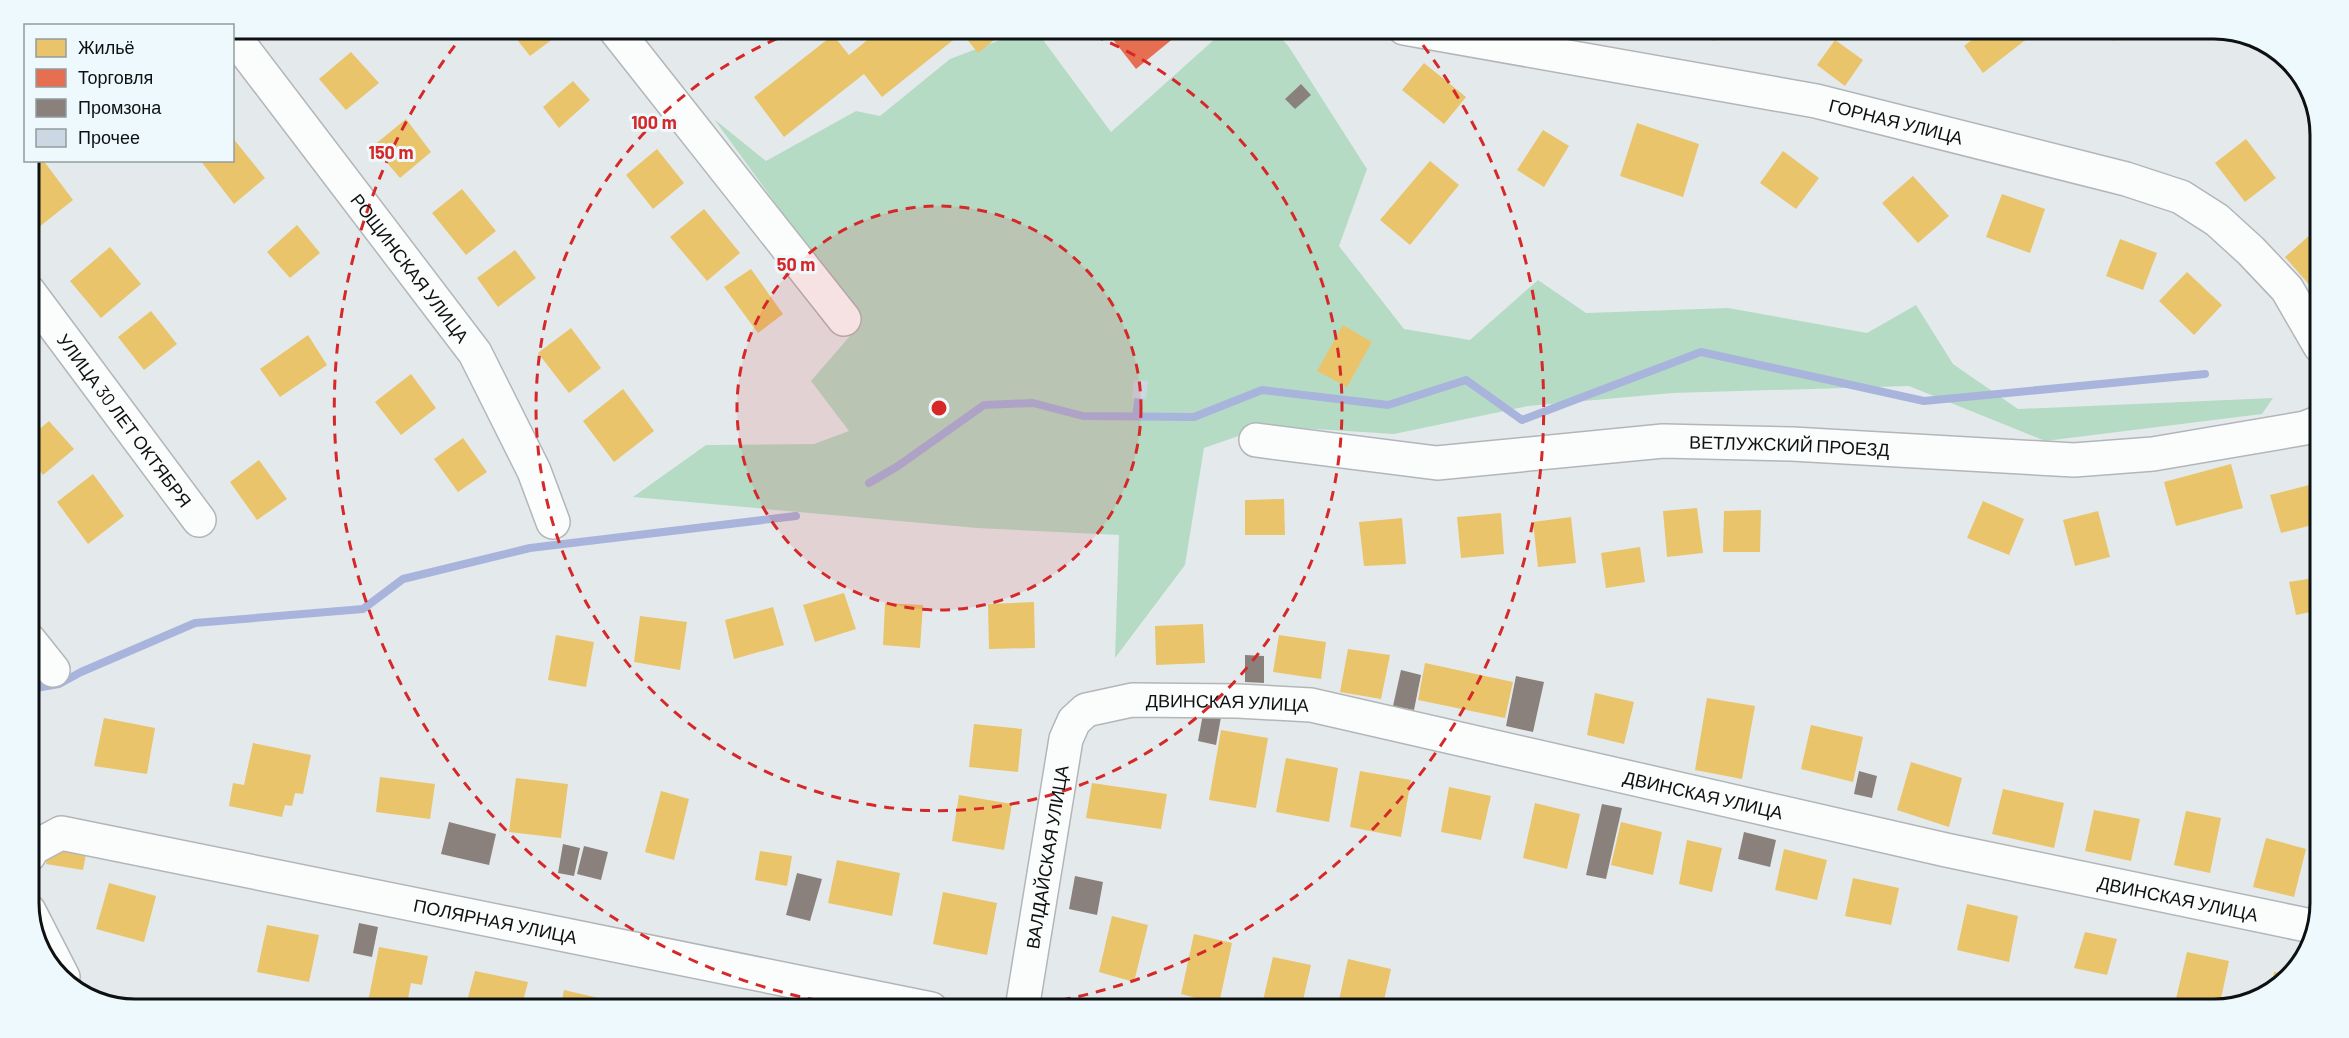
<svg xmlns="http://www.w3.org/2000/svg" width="2349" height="1038" viewBox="0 0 2349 1038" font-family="Barlow,sans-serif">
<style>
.green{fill:#b6dbc5}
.homes{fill:#e9c46a}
.shops{fill:#e76f51}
.industry{fill:#8a817c}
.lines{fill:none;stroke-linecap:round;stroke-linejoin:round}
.stream{stroke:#a9b4dd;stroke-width:8}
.building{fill:#cbd8e3}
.minor-casing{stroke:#b2b6b8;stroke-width:36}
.major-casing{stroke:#b2b6b8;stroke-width:36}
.minor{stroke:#fbfcfc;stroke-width:33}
.major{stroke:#fbfcfc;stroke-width:33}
.ring{fill:none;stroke:#d62828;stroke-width:3;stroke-dasharray:10 8}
.labels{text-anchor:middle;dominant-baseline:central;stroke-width:6;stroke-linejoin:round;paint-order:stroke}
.street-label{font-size:18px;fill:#0d1112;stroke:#edf9fc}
.rim{fill:none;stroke:#0d1112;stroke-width:3}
.centre{fill:#d62828;stroke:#edf9fc;stroke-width:3}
.ring-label{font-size:18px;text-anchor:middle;font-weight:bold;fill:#d62828;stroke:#edf9fc;stroke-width:6;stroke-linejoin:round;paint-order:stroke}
</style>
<rect width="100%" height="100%" fill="#e4eaec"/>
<path class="green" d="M 1029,29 L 1035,29 L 1111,132 L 1226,29 L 1273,29 L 1289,47 L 1367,169 L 1339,246 L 1404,329 L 1470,340 L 1538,280 L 1586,313 L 1728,308 L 1867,333 L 1916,305 L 1953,364 L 2018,409 L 2273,398 L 2262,414 L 2045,441 L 1909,386 L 1673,393 L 1528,406 L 1394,434 L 1267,426 L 1204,448 L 1185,565 L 1115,658 L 1119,535 L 977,528 L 633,497 L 706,445 L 814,444 L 849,431 L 811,381 L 862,322 L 714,119 L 766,161 L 856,111 L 880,116 L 950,59 Z"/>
<g class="homes">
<path d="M 516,28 L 553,28 L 558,35 L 530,56 L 511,32 Z"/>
<path d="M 882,28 L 1009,28 L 978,53 L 962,33 L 882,97 L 864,74 L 784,137 L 754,97 L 833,35 L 849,55 Z"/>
<path d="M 1692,28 L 1721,28 L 1714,41 Z"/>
<path d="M 1744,28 L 1771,28 L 1764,40 Z"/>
<path d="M 1987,28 L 2035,28 L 2037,31 L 1983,73 L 1964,46 Z"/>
<path d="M 2105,28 L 2130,28 L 2114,41 Z"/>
<path d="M 1835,40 L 1863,60 L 1845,86 L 1817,65 Z"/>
<path d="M 351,52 L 379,83 L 346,110 L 319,79 Z"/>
<path d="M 1424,63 L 1466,97 L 1444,124 L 1402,90 Z"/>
<path d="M 573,81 L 590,100 L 559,128 L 543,107 Z"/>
<path d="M 406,119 L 431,152 L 400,178 L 373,146 Z"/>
<path d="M 1637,123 L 1699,144 L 1683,197 L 1620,176 Z"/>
<path d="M 1543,130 L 1569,146 L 1544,187 L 1517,170 Z"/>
<path d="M 232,137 L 265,178 L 234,204 L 200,160 L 232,160 Z"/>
<path d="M 2246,139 L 2276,178 L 2245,202 L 2215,163 Z"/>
<path d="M 657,149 L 684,183 L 653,209 L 626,175 Z"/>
<path d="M 1783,151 L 1819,178 L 1796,209 L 1760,183 Z"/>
<path d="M 29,160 L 43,160 L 73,200 L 29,235 Z"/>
<path d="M 1430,161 L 1459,185 L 1410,245 L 1380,220 Z"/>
<path d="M 1913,176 L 1949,216 L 1918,243 L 1882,203 Z"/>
<path d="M 462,189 L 496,231 L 466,255 L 432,213 Z"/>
<path d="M 2002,194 L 2045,209 L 2030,253 L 1986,237 Z"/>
<path d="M 704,209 L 740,253 L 707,281 L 670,237 Z"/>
<path d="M 297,225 L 320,253 L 290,278 L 267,252 Z"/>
<path d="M 2319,227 L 2320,229 L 2320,297 L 2285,257 Z"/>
<path d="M 2120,239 L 2157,253 L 2143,290 L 2106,276 Z"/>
<path d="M 110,247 L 141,284 L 101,318 L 70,281 Z"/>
<path d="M 515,250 L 536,278 L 498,307 L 477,278 Z"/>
<path d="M 751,269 L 783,314 L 758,333 L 724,287 Z"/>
<path d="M 2187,272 L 2222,305 L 2194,335 L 2159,301 Z"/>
<path d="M 151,311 L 177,344 L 144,370 L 118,337 Z"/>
<path d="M 1343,325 L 1372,342 L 1347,387 L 1317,371 Z"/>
<path d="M 571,328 L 601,368 L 569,393 L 538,353 Z"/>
<path d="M 308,335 L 327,365 L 280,397 L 260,369 Z"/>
<path d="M 411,374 L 436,408 L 401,435 L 375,402 Z"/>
<path d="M 623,389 L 654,431 L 614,462 L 583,421 Z"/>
<path d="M 49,421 L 74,449 L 43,475 L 29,457 L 29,438 Z"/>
<path d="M 463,438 L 487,472 L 458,492 L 434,459 Z"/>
<path d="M 259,460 L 287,499 L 257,520 L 230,482 Z"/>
<path d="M 2231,464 L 2243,508 L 2176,526 L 2164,482 Z"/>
<path d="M 93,474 L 124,516 L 88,544 L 57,502 Z"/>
<path d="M 2317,483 L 2320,497 L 2320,523 L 2281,533 L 2270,495 Z"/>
<path d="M 1284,499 L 1285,535 L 1245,535 L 1245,500 Z"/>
<path d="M 1983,501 L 2024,519 L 2009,555 L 1967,538 Z"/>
<path d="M 1697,508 L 1703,553 L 1667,557 L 1663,511 Z"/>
<path d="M 1761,510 L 1760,552 L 1723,552 L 1724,511 Z"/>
<path d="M 2098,511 L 2110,557 L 2075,566 L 2063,520 Z"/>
<path d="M 1501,513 L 1504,554 L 1461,558 L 1457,517 Z"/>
<path d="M 1571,517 L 1576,563 L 1538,567 L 1533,522 Z"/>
<path d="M 1402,518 L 1406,564 L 1364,566 L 1359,522 Z"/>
<path d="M 1640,547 L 1645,582 L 1606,588 L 1601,553 Z"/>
<path d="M 2320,577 L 2320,610 L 2296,615 L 2289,582 Z"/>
<path d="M 844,593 L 856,629 L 815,642 L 803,605 Z"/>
<path d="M 1034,602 L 1035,648 L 989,649 L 988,604 Z"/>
<path d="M 885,603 L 923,605 L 920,648 L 883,645 Z"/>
<path d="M 773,607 L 784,645 L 734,659 L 725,620 Z"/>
<path d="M 640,616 L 687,622 L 680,670 L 634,662 Z"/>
<path d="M 1203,624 L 1205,663 L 1156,665 L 1155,626 Z"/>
<path d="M 556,635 L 594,642 L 586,687 L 548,680 Z"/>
<path d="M 1279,635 L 1326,642 L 1321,679 L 1273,672 Z"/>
<path d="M 1348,649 L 1390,655 L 1381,699 L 1340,692 Z"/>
<path d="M 1425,663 L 1513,682 L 1505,718 L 1418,700 Z"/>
<path d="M 1595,693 L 1634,702 L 1624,744 L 1587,735 Z"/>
<path d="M 1707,698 L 1755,706 L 1742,779 L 1695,770 Z"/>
<path d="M 104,718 L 155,728 L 147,774 L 94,766 Z"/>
<path d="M 974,724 L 1022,729 L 1018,772 L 969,767 Z"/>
<path d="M 1811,725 L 1863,737 L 1853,782 L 1801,769 Z"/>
<path d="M 1221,730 L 1268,738 L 1256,808 L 1209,800 Z"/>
<path d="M 253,743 L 311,755 L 303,794 L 295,793 L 292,806 L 285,805 L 282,817 L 229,806 L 233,783 L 244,785 Z"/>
<path d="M 1286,758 L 1338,768 L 1329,822 L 1276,812 Z"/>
<path d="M 1911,762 L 1962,778 L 1949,827 L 1897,810 Z"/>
<path d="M 1360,771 L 1411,780 L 1401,837 L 1350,827 Z"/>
<path d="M 380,777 L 435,784 L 430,819 L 376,812 Z"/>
<path d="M 516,778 L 568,784 L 561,838 L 509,832 Z"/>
<path d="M 1092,783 L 1167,794 L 1161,829 L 1086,818 Z"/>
<path d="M 1449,787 L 1491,796 L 1481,840 L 1441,832 Z"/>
<path d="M 2003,789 L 2064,803 L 2054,848 L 1992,834 Z"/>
<path d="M 661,791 L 689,799 L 674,860 L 645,852 Z"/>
<path d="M 959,795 L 1012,804 L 1004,850 L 952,841 Z"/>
<path d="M 1535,803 L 1580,814 L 1567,869 L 1523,858 Z"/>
<path d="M 2094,810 L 2140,819 L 2131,861 L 2085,851 Z"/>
<path d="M 2186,811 L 2221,818 L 2210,873 L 2174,865 Z"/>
<path d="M 1621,822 L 1662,832 L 1653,875 L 1611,865 Z"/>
<path d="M 2266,838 L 2306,849 L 2294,897 L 2253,887 Z"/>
<path d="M 1687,840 L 1722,848 L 1712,892 L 1679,884 Z"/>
<path d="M 49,848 L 86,854 L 83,870 L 46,864 Z"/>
<path d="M 1784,849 L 1827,860 L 1817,900 L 1775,890 Z"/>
<path d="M 760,851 L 792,856 L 787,886 L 755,880 Z"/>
<path d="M 837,860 L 900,873 L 892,916 L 828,903 Z"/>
<path d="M 1853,878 L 1899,888 L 1891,925 L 1845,916 Z"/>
<path d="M 109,883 L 156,896 L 144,942 L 96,929 Z"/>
<path d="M 943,892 L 997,903 L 987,955 L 933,944 Z"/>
<path d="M 1967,904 L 2018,916 L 2009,962 L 1957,950 Z"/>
<path d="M 1112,916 L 1148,925 L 1134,982 L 1099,972 Z"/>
<path d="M 267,925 L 319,935 L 309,982 L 257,972 Z"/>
<path d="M 2085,932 L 2117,939 L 2107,975 L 2074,968 Z"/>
<path d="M 1194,934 L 1232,943 L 1219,1004 L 1181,994 Z"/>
<path d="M 379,947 L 428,956 L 422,985 L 411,983 L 406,1009 L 368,1002 Z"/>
<path d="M 2187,952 L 2229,961 L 2219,1008 L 2176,999 Z"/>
<path d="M 1273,957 L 1311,965 L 1301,1009 L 1261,1009 Z"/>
<path d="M 1348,959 L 1391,969 L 1382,1009 L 1337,1009 Z"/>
<path d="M 475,971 L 528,982 L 521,1009 L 465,1009 Z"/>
<path d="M 2274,972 L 2287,974 L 2270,993 Z"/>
<path d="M 564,990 L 633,1006 L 632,1009 L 560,1009 Z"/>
<path d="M 1421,999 L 1457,1009 L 1418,1009 Z"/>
</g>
<path class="shops" d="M 1104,28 L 1186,28 L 1136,69 Z"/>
<g class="industry">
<path d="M 1301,84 L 1311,95 L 1295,109 L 1285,99 Z"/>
<path d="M 1245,655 L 1264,656 L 1264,683 L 1245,682 Z"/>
<path d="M 1401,670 L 1421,675 L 1414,710 L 1393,706 Z"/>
<path d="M 1516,676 L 1544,682 L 1533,732 L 1506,726 Z"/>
<path d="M 1203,714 L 1221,717 L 1216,745 L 1198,741 Z"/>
<path d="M 1859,771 L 1877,776 L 1872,798 L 1854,794 Z"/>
<path d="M 1602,804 L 1622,808 L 1606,879 L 1586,875 Z"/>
<path d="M 449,822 L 496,834 L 489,865 L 441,854 Z"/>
<path d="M 1744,832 L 1776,840 L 1770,867 L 1738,859 Z"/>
<path d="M 563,844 L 580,848 L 574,876 L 558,873 Z"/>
<path d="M 584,846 L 608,852 L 601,880 L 577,874 Z"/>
<path d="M 797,873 L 822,879 L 810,921 L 786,915 Z"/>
<path d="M 1075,876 L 1103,882 L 1097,915 L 1069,909 Z"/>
<path d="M 359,923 L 378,927 L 372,957 L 353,953 Z"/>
</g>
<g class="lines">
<g class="stream">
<path d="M 1136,416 L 1140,388"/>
<path d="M 869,483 L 898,466 L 984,405 L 1033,403 L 1083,416 L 1194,417 L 1262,390 L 1388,405 L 1466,380 L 1522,420 L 1701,352 L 1924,401 L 2205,374"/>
<path d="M 29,697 L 30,689 L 59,684 L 81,672 L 195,623 L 363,609 L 403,579 L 530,548 L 796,516"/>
</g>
</g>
<path class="building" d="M 1134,380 L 1148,381 L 1146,399 L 1132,398 Z"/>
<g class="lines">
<defs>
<g id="minor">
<path d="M 614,28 L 844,319"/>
<path id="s1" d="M 232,34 L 475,353 L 534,471 L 553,522"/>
<path id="s2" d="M 29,292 L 199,520"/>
<path id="s3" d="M 1256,440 L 1437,463 L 1663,441 L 1792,444 L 2074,460 L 2153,454 L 2305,428 L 2320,422"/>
<path d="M 29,640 L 53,670"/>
<path id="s4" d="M 29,855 L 33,848 L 61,833 L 931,1009"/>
<path d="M 29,911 L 63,977"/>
<path id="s5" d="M 1022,1009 L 1066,739 L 1074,721 L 1086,710 L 1132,700 L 1238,701 L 1311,705 L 1946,850 L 2316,927"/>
</g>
<g id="major">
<path id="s6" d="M 1404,28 L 1816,101 L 2126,179 L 2181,197 L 2217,220 L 2251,251 L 2287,289 L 2320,346"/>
</g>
</defs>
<use href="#minor" class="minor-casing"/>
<use href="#major" class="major-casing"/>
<use href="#minor" class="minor"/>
<use href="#major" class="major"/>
</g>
<circle cx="939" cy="408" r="202" fill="#d62828" fill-opacity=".12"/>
<g class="ring">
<circle cx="939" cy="408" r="202"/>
<path d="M1077 29A403 403 0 1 1 801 29"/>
<path d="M871 1009A605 605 0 0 1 466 31M1412 31A605 605 0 0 1 1007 1009"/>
</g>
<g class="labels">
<g class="street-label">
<text stroke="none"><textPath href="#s6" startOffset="501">ГОРНАЯ УЛИЦА</textPath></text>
<text stroke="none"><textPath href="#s1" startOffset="294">РОЩИНСКАЯ УЛИЦА</textPath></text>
<text stroke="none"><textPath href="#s2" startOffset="160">УЛИЦА 30 ЛЕТ ОКТЯБРЯ</textPath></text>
<text stroke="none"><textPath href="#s3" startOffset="536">ВЕТЛУЖСКИЙ ПРОЕЗД</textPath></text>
<text stroke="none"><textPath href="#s5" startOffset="452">ДВИНСКАЯ УЛИЦА</textPath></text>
<text stroke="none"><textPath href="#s5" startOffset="938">ДВИНСКАЯ УЛИЦА</textPath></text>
<text stroke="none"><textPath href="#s5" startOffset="154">ВАЛДАЙСКАЯ УЛИЦА</textPath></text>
<text stroke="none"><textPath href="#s5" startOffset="1424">ДВИНСКАЯ УЛИЦА</textPath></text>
<text stroke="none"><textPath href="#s4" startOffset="483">ПОЛЯРНАЯ УЛИЦА</textPath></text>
</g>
</g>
<path d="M0 0H2349V1038H0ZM135 39H2214A96 96 0 0 1 2310 135V903A96 96 0 0 1 2214 999H135A96 96 0 0 1 39 903V135A96 96 0 0 1 135 39Z" fill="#edf9fc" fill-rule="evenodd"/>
<path class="rim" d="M135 39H2214A96 96 0 0 1 2310 135V903A96 96 0 0 1 2214 999H135A96 96 0 0 1 39 903V135A96 96 0 0 1 135 39Z"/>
<circle cx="939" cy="408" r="9" class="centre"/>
<g class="ring-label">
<text x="654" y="129">100 m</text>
<text x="391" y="159">150 m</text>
<text x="796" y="271">50 m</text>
</g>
<rect x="24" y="24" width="210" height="138" fill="#edf9fc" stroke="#939c9e" stroke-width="1.5"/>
<rect x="36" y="39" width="30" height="18" fill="#e9c46a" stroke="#939c9e" stroke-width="1.5"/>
<text x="78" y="54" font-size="18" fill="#0d1112">Жильё</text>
<rect x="36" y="69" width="30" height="18" fill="#e76f51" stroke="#939c9e" stroke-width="1.5"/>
<text x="78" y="84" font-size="18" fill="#0d1112">Торговля</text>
<rect x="36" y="99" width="30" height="18" fill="#8a817c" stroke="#939c9e" stroke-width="1.5"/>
<text x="78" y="114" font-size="18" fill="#0d1112">Промзона</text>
<rect x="36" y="129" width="30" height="18" fill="#cbd8e3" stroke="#939c9e" stroke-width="1.5"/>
<text x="78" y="144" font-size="18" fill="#0d1112">Прочее</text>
</svg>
